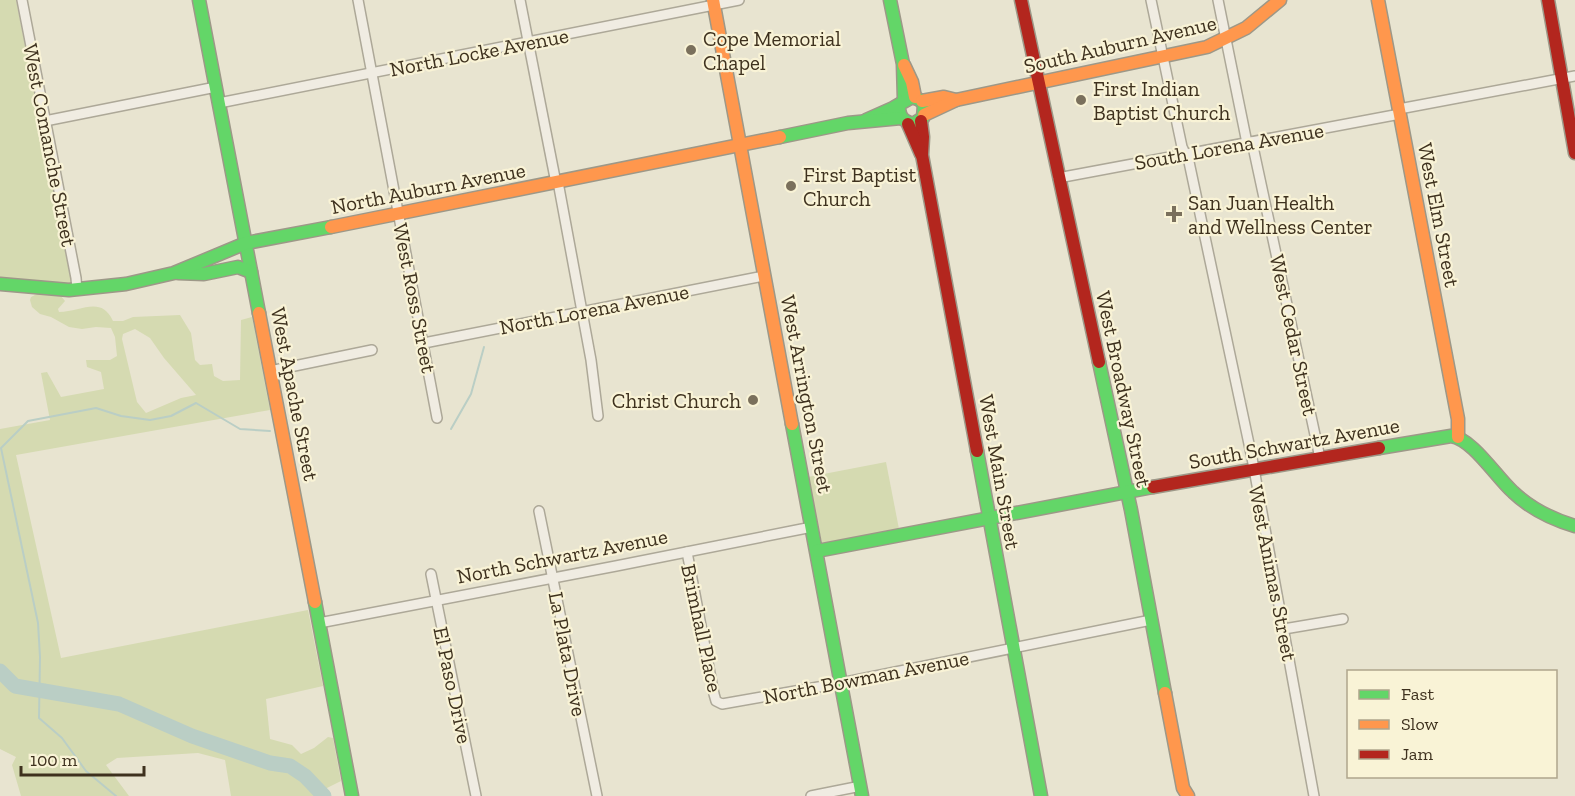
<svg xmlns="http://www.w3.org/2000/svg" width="1575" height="796" viewBox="0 0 1575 796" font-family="'Zilla Slab',serif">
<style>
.green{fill:#d5dab1;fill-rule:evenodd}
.sand{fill:#ece4b6}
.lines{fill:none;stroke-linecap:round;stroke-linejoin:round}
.stream{stroke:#bacec5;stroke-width:2}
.river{stroke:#bacec5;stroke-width:15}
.street-casing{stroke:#ada898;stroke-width:12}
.fast-casing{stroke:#9d9888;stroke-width:15}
.slow-casing{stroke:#9d9888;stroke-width:15}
.jam-casing{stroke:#9d9888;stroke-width:15}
.street{stroke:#f0ece2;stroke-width:9}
.fast{stroke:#63d668;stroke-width:12}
.slow{stroke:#ff974d;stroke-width:12}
.jam{stroke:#b3261e;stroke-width:12}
.poi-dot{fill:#7a705c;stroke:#f9f3d6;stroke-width:2}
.labels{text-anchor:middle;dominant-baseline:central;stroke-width:4.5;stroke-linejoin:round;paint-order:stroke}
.poi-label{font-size:21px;fill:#3e311e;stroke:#f9f3d6;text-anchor:start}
.street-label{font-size:21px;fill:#3e311e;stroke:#f9f3d6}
</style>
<rect width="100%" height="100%" fill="#e8e4d0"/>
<g class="green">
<path d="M 0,0 L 16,0 L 71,281 L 68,285 L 0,278 Z"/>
<path d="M 39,293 L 61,296 L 65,301 L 58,309 L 59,312 C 81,312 101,295 113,321 L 123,321 L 133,317 L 180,315 L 191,333 L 195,360 L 200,365 L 212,364 L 214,376 L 223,381 L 240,380 L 241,320 L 252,317 L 270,410 L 16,455 L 61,658 L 308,610 L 323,686 L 266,699 L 270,739 L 292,745 L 301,754 L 314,748 L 328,737 L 333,738 L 341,781 L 327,788 L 327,795 L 311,775 L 295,763 L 273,762 L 192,735 L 115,701 C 97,701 81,694 64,691 C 50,689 35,690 21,686 C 12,682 7,674 0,667 L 0,429 L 50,420 L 41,373 L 47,372 L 61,397 L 104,389 L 101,372 L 87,367 L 86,360 L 110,360 L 117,356 L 115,337 L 111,328 L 96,327 L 82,329 L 69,327 L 51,317 L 40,314 L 32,307 L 30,300 L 31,297 ZM 135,329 L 150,338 L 164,358 L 196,395 L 181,398 L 146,413 L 137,402 L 122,339 L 123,334 Z"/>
<path d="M 886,462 L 899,529 L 822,543 L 808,477 Z"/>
<path d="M 0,676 L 9,687 L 17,693 L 57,696 L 119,705 L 192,738 L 232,751 L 263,765 L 293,772 L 317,796 L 231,796 L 225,760 L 198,753 L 117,758 L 106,765 L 129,796 L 21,796 L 12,765 L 16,757 L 0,749 Z"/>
</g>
<path class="sand" d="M 0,667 L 13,681 L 22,686 L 56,690 L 80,697 L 115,701 L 192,735 L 273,762 L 295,763 L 311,775 L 328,796 L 317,796 L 293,772 L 263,765 L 232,751 L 192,738 L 119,705 L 57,696 L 17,693 L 9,687 L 0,675 Z"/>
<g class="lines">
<g class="stream">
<path d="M 451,429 L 471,394 L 484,347"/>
<path d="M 116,796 L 86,771 L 62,738 L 39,718 L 40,657 L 38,623 L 1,448 L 28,421 L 96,408 L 121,416 L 150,420 L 171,416 L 196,403 L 240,429 L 270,431"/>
</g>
<path class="river" d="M 0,671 L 15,686 L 119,704 L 192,736 L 270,763 L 290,766 L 305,776 L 324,796"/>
<defs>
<g id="street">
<path d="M 22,0 L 76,278 L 77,290"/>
<path d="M 358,0 L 437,418"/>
<path d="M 520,0 L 556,183"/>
<path d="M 1151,0 L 1182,147 L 1189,162 L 1252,458 L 1314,796"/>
<path d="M 1218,0 L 1247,143"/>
<path d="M 219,103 L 739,0"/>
<path d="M 1399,109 L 1575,76"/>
<path d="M 45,121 L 216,87"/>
<path d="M 1252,142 L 1320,458"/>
<path d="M 1058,178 L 1400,114"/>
<path d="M 558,182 L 591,360 L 598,416"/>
<path d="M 424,343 L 764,276"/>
<path d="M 270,371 L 372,350"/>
<path d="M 539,511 L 597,796"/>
<path d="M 687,552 L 714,694 L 716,701 L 722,704 L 841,683 L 1151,620"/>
<path d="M 431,574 L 476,796"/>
<path d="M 319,623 L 616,566 L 812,527"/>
<path d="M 1284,629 L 1343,619"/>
<path d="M 811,796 L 861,786"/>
</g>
<g id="fast">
<path d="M 199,0 L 259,313"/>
<path d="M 890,0 L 903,64 L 904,99"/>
<path d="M 866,120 L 893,108 L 912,97 L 920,100 L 924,105 L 923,118 L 913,124 C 903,121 899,117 899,106"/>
<path d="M 780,137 L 848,123 L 901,118"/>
<path d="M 178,273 L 204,274 L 238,267 L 251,272"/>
<path d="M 0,284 L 69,290 L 126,284 L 174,273 L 246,243 L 331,227"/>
<path d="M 1099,362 L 1131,510 L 1165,693"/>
<path d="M 792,424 L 862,796"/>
<path d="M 1379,448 L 1451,436 C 1473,439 1496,477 1513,492 C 1531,509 1551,519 1575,526"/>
<path d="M 977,451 L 1041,796"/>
<path d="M 817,551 L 1153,487"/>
<path d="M 315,602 L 352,796"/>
</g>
<g id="slow">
<path d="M 713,0 L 792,424"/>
<path d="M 1378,0 L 1458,419 L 1458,437"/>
<path d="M 904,65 L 912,82 L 915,97"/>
<path d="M 922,101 L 944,97 L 956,100 L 1207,47 L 1246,28 L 1280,0"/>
<path d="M 924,115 L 956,100"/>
<path d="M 331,227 L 780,137"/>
<path d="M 259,313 L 315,602"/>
<path d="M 1165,693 L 1183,788 L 1188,796"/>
</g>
<g id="jam">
<path d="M 1021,0 L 1099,362"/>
<path d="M 1548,0 L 1575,153"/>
<path d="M 921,121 L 923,137 L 922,155 L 977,451"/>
<path d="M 908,124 L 921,154"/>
<path d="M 1153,487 L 1379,448"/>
</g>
</defs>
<use href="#street" class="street-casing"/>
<use href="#fast" class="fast-casing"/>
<use href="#slow" class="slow-casing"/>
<use href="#jam" class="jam-casing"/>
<use href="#street" class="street"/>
<use href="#fast" class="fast"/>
<use href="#slow" class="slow"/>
<use href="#jam" class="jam"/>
</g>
<g class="poi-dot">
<circle cx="691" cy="50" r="6"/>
<circle cx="1081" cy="100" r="6"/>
<circle cx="791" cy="186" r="6"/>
<path d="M1171 205h6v6h6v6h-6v6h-6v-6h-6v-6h6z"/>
<circle cx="753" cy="400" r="6"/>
</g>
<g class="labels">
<g class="poi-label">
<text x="703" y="38">Cope Memorial<tspan x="703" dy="24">Chapel</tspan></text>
<text x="1093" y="88">First Indian<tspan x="1093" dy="24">Baptist Church</tspan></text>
<text x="803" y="174">First Baptist<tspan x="803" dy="24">Church</tspan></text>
<text x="1188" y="202">San Juan Health<tspan x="1188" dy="24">and Wellness Center</tspan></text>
<text x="741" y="400" text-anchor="end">Christ Church</text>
</g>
<g class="street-label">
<text transform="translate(1120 44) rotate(-13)">South Auburn Avenue</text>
<text transform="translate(479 52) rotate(-11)">North Locke Avenue</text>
<text transform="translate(50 145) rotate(79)">West Comanche Street</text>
<text transform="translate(1229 146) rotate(-10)">South Lorena Avenue</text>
<text transform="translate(428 188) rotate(-11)">North Auburn Avenue</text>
<text transform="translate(1439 215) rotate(79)">West Elm Street</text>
<text transform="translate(415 298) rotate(79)">West Ross Street</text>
<text transform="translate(594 309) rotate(-11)">North Lorena Avenue</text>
<text transform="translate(1294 335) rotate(78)">West Cedar Street</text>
<text transform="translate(1124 389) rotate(78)">West Broadway Street</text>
<text transform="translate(295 394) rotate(79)">West Apache Street</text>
<text transform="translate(807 394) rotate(79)">West Arrington Street</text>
<text transform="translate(1294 443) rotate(-10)">South Schwartz Avenue</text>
<text transform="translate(1000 472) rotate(80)">West Main Street</text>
<text transform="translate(562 556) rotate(-11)">North Schwartz Avenue</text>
<text transform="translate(1273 573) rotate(79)">West Animas Street</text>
<text transform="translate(702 628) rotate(78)">Brimhall Place</text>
<text transform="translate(568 654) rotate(79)">La Plata Drive</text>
<text transform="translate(866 677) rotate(-11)">North Bowman Avenue</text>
<text transform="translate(453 685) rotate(78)">El Paso Drive</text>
</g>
</g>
<rect x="1347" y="670" width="210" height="108" fill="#f9f3d6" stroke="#aea58c" stroke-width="1.5"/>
<rect x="1359" y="690" width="30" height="9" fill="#63d668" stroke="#aea58c" stroke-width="1.5"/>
<text x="1401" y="700" font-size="18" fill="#3e311e">Fast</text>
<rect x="1359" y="720" width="30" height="9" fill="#ff974d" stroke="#aea58c" stroke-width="1.5"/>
<text x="1401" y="730" font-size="18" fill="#3e311e">Slow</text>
<rect x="1359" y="750" width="30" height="9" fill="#b3261e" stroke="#aea58c" stroke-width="1.5"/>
<text x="1401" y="760" font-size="18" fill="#3e311e">Jam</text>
<path d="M21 766v9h123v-9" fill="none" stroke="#3e311e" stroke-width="3"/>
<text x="30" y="766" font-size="18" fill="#3e311e" stroke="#f9f3d6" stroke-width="4.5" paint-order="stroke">100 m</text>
</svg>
